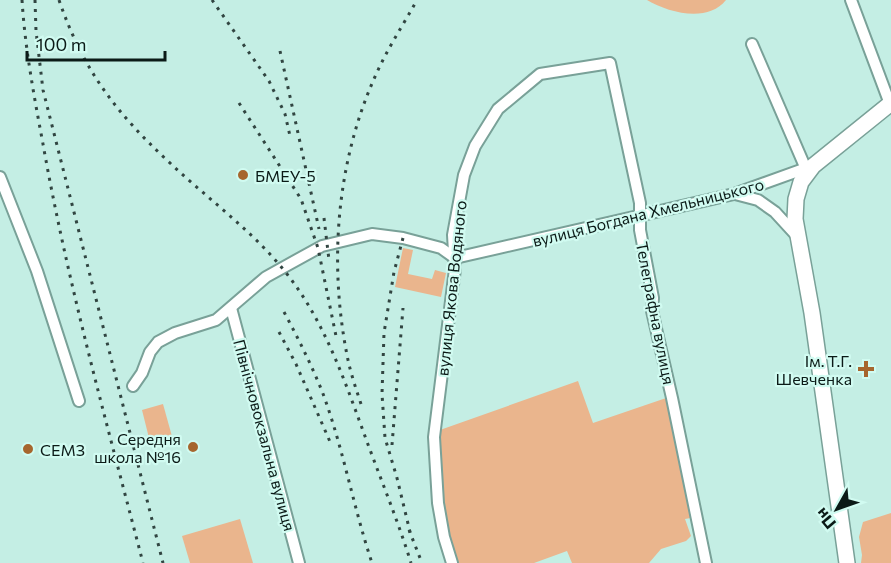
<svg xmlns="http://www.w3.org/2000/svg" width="891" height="563" viewBox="0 0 891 563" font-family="Commissioner,sans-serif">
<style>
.green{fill:#eab58d}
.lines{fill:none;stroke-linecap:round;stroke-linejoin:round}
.street-casing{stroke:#79a198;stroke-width:14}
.secondary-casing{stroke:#79a198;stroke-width:18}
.street{stroke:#fff;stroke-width:10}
.secondary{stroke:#fff;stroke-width:15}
.rail{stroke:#314541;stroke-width:3;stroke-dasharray:3 6;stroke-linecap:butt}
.poi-dot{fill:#a6662e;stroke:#d1fbf1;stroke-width:2}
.labels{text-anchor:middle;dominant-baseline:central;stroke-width:4.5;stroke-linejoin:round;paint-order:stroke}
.poi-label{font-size:16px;fill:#0b1a17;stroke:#d1fbf1;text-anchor:start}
.street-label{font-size:16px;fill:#0b1a17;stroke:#d1fbf1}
</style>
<rect width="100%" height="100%" fill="#c4eee4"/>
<g class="green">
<path d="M 647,0 L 726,0 C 708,23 669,13 647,0 Z"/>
<path d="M 403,248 L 413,250 L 408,274 L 432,279 L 435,270 L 446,273 L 441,297 L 395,287 Z"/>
<path d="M 578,381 L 593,423 L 672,396 L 696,517 L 685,519 L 691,536 L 686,541 L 661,549 L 649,563 L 572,563 L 567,551 L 534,563 L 452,563 L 444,537 L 434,437 L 440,430 Z"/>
<path d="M 163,404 L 173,440 L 151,446 L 142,410 Z"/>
<path d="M 891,513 L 891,563 L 861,563 L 862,555 L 859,537 L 863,522 Z"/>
<path d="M 240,519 L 253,563 L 190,563 L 182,536 Z"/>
</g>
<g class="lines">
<defs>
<g id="street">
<path d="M 851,0 L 890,104"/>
<path d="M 752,44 L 806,169"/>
<path d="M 0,177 L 37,271 L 79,401"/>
<path d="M 735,194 L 758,200 L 775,212 L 797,236"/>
<path d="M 231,308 L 299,563"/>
<path d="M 133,386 L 142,373 L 150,352 L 158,342 L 175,333 L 216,320 L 266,277 L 322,246 L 372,234 L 403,238 L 441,248 L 455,258 L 734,194 L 812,166"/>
<path d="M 452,563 L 444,537 L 438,503 L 434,437 L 455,269 L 453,235 L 464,175 L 475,146 L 498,109 L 540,74 L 610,63 L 640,203 L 640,230 L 653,298 L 652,311 L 672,398 L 706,563"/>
</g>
<path id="secondary" d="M 847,563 L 812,313 L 795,219 L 796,199 L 801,182 L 813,166 L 891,103"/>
</defs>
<use href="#street" class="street-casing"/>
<use href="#secondary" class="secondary-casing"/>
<use href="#street" class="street"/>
<use href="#secondary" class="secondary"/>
<g class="rail">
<path d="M 22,0 C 25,48 34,96 43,144 C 68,285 107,424 143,563"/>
<path d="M 35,0 L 36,31 L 43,90 L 163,563"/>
<path d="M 59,0 C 83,70 116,113 170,163 C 207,198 250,229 283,269 C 324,319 344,379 366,439 C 381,480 398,521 411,563"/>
<path d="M 212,0 L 269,81 L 285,114 L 290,136"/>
<path d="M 280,51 L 319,229"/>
<path d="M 239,103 L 301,199 L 318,248 L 336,336"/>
<path d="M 324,218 L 329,260"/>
<path d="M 403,238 L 394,272 L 384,333 L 382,394 L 385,438 L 397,478 L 411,536"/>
<path d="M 284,312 C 298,338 311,364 322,391 C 343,447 353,506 372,563"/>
<path d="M 279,332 L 296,364 L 331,444"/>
<path d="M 361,404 C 356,389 351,374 348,360 C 327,259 337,148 385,56 C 395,37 407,18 417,0"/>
<path d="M 392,445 L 403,308"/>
<path d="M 409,530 L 422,563"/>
</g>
</g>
<g class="poi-dot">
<circle cx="243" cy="175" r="6"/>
<path d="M863 360h6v6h6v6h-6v6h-6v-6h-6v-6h6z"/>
<circle cx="193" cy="447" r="6"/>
<circle cx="28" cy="449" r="6"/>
</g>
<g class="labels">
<g class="poi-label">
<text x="255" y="175">БМЕУ-5</text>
<text x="852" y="360" text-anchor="end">Ім. Т.Г.<tspan x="852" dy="18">Шевченка</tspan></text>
<text x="181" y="438" text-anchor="end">Середня<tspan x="181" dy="18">школа №16</tspan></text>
<text x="40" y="449">СЕМЗ</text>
</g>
<g class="street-label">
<text transform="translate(648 212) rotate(-14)">вулиця Богдана Хмельницького</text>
<text transform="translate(451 288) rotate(-84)">вулиця Якова Водяного</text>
<text transform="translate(656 313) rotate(79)">Телеграфна вулиця</text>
<text transform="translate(265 435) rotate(75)">Північновокзальна вулиця</text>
</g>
</g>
<g transform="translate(837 509) rotate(230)" stroke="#d1fbf1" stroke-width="4.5" paint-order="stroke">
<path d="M0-4.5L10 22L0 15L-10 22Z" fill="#0b1a17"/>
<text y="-9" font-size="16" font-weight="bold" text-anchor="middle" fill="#0b1a17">Пн</text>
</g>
<path d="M27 51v9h138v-9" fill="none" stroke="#0b1a17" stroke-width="3"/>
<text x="36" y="51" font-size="18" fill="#0b1a17" stroke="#d1fbf1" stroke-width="4.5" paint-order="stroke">100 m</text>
</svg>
